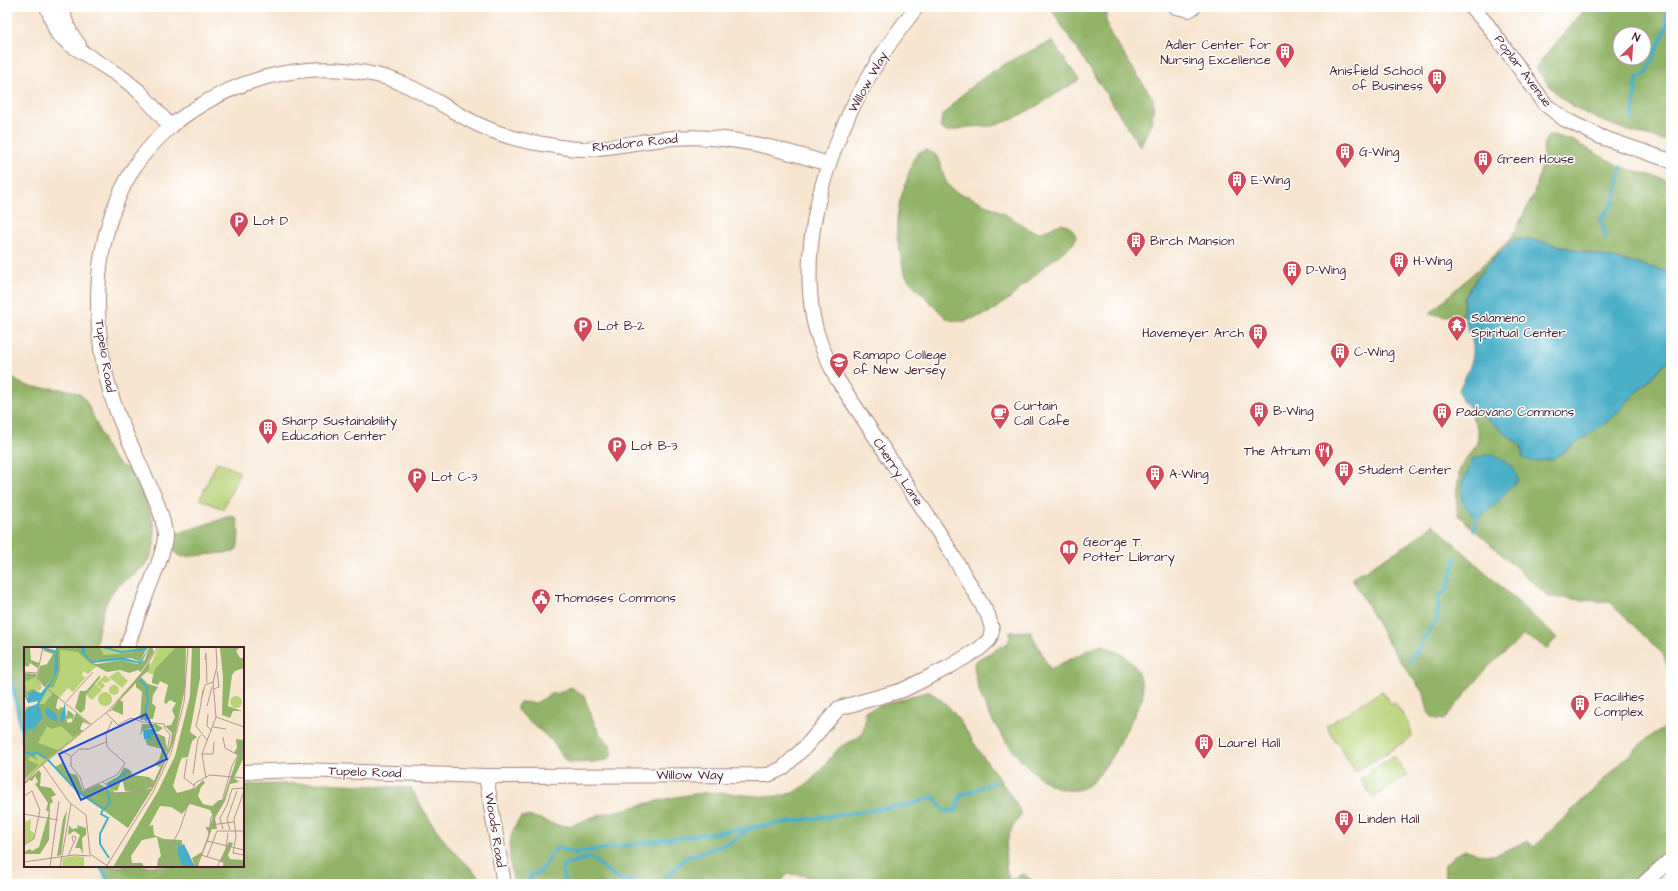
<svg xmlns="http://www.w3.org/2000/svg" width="1678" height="891" viewBox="0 0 1678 891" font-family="'Architects Daughter',sans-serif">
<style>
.green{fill:#b8d277;stroke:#817851}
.forest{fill:#92b468;stroke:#6e6a4a;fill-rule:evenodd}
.water{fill:#48afc7;stroke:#496779}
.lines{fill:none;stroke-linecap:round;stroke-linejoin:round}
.stream{stroke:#48afc7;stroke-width:4}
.minor-casing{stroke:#a0827d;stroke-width:16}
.minor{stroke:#fff;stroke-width:14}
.labels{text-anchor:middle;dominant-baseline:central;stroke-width:3;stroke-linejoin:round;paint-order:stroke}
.poi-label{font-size:13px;fill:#4a1f2b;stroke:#fff;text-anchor:start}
.street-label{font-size:13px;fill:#4a1f2b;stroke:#fff}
.inset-river{fill:none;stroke:#48afc7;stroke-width:2}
.inset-road{fill:none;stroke:#b2968d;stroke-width:1}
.view{fill:#1d4ed8;fill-opacity:0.15;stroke:#1d4ed8;stroke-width:2}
.inset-edge{fill:none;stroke:#4a1f2b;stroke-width:2}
</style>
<rect width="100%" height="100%" fill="#fff"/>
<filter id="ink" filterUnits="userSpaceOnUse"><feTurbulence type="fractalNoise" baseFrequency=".025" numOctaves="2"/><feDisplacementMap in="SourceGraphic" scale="8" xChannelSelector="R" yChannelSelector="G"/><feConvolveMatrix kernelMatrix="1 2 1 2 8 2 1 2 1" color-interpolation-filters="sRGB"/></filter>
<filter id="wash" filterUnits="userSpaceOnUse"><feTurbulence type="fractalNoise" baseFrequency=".012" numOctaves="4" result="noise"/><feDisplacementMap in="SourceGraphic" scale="16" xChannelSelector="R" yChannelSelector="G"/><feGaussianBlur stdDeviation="0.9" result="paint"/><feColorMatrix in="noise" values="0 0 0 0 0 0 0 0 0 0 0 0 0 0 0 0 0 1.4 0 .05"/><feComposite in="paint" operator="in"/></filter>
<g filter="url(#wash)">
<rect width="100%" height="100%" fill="#f7e5cf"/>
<g class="green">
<path d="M 217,462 L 240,472 L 223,509 L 200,499 Z"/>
<path d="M 1382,691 L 1391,704 L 1394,702 C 1401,712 1411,724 1412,737 L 1356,772 L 1326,726 Z"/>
<path d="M 1393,756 L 1407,775 L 1373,798 L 1360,779 Z"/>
</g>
<g class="forest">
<path d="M 1054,7 L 1108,7 C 1104,18 1106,24 1111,35 L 1153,99 C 1156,115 1148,132 1140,146 L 1051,9 Z"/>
<path d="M 1587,7 L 1671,7 L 1671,142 C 1634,133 1586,120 1557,94 C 1549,87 1542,76 1535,68 ZM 1620,34 L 1644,34 L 1644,58 L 1620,58 Z"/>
<path d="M 1052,41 L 1079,80 L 1035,107 L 1011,120 L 992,126 L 967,127 L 947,132 L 941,128 C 939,118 946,112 952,105 C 980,74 1015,58 1052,41 Z"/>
<path d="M 1554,135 L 1573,141 L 1621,167 L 1671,181 L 1671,272 L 1534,240 L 1514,239 C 1496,256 1473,276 1464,299 C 1463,304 1463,310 1463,315 L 1441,316 L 1430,313 L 1511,239 L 1533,196 L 1539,178 L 1544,143 L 1548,136 Z"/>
<path d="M 926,150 C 948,156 937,175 951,188 C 956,194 963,194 970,197 C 984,203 998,210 1011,218 C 1019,222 1029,232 1038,232 C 1055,232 1063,211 1076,236 L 1074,243 L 1046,265 L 1009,299 L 991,312 L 965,321 L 953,321 L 946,318 L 910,282 L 904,272 L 897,237 L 897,219 L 900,201 L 913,160 L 918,153 Z"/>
<path d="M 1669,360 L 1671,362 L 1671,678 L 1663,654 L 1609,602 L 1549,597 L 1458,515 C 1455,504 1457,474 1462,464 C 1467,455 1477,449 1478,438 C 1480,426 1470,419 1469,406 L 1499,428 L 1521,446 L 1523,458 L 1610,420 Z"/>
<path d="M 7,371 C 11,374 15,381 20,383 C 38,392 67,384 82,396 C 85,398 87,404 89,407 C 99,425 107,467 131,469 C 143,495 166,533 148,561 C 140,574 123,578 114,590 C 101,606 99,630 95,648 L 25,648 L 25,749 L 12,682 L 7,670 Z"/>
<path d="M 231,516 L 236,518 C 240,526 239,540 237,549 L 234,552 L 182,557 L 173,551 L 173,535 Z"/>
<path d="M 1433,524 L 1557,638 L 1547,648 L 1524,635 L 1486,669 L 1444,720 L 1432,718 L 1428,711 L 1424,694 L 1388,643 L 1352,578 L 1410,543 Z"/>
<path d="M 1030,631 L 1050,669 L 1101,644 C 1120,653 1133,657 1140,678 C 1143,686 1144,691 1142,699 C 1131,720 1106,775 1087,786 C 1049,809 999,736 986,708 C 980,695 975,679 974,664 L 977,660 L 1008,643 L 1010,638 L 1010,632 Z"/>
<path d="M 571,687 L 584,696 L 595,725 L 601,736 L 610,744 L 612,753 L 609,759 L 601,762 L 570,763 L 566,761 L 553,742 L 517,710 L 517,706 L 520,702 L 536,703 L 551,694 L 559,693 Z"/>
<path d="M 929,692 C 956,706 967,735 984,758 C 998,777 1010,793 1022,814 C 1005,833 1002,855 1009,880 L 1023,874 L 1038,884 L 823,884 C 812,876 802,874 788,874 L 779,884 L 514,884 C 509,860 505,837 521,817 C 541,814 548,827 567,826 C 576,825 584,819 593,817 C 629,809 665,797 702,793 C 732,790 764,802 792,793 C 813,785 825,762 840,747 C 846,743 854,741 859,737 C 865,731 865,719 865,711 L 911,696 Z"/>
<path d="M 1671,720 L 1671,847 L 1631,884 L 1449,884 C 1444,878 1444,872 1445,865 L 1453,856 L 1466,850 L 1485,855 L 1495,855 L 1527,841 L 1534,847 L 1647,738 L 1662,730 Z"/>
<path d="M 325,783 L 411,788 C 423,810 437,833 454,852 C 465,865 474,867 482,884 L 110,884 L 100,866 L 243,866 L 243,785 Z"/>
</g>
<g class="water">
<path d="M 1514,239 L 1534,240 L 1671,272 L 1671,357 L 1610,420 L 1553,459 L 1534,462 L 1523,458 L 1521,446 L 1499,428 L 1462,401 L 1459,390 C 1465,377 1475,361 1473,346 C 1471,330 1460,318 1464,301 C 1468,283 1501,252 1514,239 Z"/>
<path d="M 1492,454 L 1512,466 L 1518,479 L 1500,500 L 1479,518 L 1474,516 L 1461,500 L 1463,482 L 1473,458 Z"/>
</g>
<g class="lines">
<g class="stream">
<path d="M 1632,121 L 1637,78 L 1646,74 L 1667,26 L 1667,7"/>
<path d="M 1606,238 L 1601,219 L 1615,200 L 1621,167"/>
<path d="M 1474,530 L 1477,517"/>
<path d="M 1410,662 L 1437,618 L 1439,596 L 1448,588 L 1456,558"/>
<path d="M 7,670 L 12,682 L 25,749"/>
<path d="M 100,866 L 110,884"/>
<path d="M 528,884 L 531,875 L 540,872 L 557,847 L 574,853 L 908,805 L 934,797 L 944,811 L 956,811 L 960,796 L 995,782"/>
<path d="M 564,884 L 562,866 L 590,857 L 618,879 L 636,882 L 635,884"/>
<path d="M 660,884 L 685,858 L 732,842 L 750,828"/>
</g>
</g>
</g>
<g filter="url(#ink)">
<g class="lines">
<defs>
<g id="minor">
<path d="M 47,7 L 57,33 L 68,43 L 124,79 L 141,93 L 171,127"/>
<path d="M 63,7 C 64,23 70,33 79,45"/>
<path d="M 1176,7 L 1189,10 L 1194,7"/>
<path d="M 1471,7 L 1487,24 L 1546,105 L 1564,119 L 1601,137 L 1671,161"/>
<path d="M 127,648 C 134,624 144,601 153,577 C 158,564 165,549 165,535 C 163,509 147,482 137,458 C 128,438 117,416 111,394 C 102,365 98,332 98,301 C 98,255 109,209 133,169 C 143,153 156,140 170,127 C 227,80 302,58 376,75 C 413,83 443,107 477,124 C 498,134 520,141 543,144 C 555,146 568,149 580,149 C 611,149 643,140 674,138 C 727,134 778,148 828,164"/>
<path d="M 243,772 L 299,770 L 486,776 L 768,775 L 783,768 L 806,746 L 839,708 L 903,690 L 949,667 L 979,649 L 989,640 L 991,635 L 992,629 L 988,615 L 943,539 L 837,379 C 827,359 817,339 813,317 C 795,209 850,89 917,7"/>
<path d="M 486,776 L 504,884"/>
<path d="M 1643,884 L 1671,859"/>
</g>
</defs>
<use href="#minor" class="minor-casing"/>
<use href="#minor" class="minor"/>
</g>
</g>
<defs>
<symbol id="building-pin" viewBox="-11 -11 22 30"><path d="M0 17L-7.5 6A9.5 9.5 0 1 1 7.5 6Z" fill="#d1495b" stroke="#fff"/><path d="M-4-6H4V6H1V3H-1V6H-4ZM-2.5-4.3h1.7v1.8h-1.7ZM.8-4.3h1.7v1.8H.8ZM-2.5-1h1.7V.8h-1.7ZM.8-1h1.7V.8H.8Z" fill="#fff"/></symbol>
<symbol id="parking-pin" viewBox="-11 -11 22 30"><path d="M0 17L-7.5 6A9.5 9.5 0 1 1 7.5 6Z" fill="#d1495b" stroke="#fff"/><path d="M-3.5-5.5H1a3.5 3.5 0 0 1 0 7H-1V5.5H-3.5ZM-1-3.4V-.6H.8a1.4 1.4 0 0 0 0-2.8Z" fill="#fff"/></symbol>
<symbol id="temple-pin" viewBox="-11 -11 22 30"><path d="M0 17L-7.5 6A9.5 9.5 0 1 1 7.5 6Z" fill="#d1495b" stroke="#fff"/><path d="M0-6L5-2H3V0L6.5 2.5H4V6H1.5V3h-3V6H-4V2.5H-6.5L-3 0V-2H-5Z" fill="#fff"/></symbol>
<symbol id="university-pin" viewBox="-11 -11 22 30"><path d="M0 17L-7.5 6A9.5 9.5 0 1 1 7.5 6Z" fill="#d1495b" stroke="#fff"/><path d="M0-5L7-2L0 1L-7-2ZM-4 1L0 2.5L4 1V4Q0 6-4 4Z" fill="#fff"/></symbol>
<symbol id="cafe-pin" viewBox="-11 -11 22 30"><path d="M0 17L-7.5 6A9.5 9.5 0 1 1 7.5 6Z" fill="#d1495b" stroke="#fff"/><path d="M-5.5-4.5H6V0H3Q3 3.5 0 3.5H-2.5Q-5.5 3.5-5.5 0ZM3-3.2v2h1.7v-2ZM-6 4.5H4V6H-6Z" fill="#fff"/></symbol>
<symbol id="restaurant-pin" viewBox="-11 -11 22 30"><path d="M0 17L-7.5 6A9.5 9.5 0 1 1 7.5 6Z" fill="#d1495b" stroke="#fff"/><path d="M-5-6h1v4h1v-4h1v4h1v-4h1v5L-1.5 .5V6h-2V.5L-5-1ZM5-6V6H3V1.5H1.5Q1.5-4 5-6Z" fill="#fff"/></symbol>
<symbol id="library-pin" viewBox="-11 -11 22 30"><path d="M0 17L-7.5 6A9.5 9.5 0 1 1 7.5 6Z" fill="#d1495b" stroke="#fff"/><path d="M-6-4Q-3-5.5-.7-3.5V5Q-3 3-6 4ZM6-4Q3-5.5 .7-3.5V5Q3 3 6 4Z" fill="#fff"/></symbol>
<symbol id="civic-pin" viewBox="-11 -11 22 30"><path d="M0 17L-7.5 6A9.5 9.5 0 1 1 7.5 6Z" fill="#d1495b" stroke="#fff"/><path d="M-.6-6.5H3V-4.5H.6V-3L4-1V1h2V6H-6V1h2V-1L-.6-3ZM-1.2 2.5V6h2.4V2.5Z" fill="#fff"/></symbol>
</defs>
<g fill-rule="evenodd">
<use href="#building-pin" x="1274" y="41" width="22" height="30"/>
<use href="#building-pin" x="1426" y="67" width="22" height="30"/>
<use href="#building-pin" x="1334" y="141" width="22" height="30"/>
<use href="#building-pin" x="1472" y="148" width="22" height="30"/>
<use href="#building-pin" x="1226" y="169" width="22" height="30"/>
<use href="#parking-pin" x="228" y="210" width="22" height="30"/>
<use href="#building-pin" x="1125" y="230" width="22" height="30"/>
<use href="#building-pin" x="1388" y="250" width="22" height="30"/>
<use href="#building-pin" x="1281" y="259" width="22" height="30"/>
<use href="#temple-pin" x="1446" y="314" width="22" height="30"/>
<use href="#parking-pin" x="572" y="315" width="22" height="30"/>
<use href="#building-pin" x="1247" y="322" width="22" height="30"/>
<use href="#building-pin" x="1329" y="341" width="22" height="30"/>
<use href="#university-pin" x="828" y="351" width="22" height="30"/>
<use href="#building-pin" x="1248" y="400" width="22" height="30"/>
<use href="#building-pin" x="1431" y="401" width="22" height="30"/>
<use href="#cafe-pin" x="989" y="402" width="22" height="30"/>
<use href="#building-pin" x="257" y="417" width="22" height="30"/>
<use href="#parking-pin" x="606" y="435" width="22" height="30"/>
<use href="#restaurant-pin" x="1313" y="440" width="22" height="30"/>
<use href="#building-pin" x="1333" y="459" width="22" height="30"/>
<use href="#building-pin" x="1144" y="463" width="22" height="30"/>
<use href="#parking-pin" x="406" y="466" width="22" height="30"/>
<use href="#library-pin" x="1058" y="538" width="22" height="30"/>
<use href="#civic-pin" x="530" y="587" width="22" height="30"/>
<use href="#building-pin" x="1569" y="693" width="22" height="30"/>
<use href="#building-pin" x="1193" y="732" width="22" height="30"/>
<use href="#building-pin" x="1333" y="808" width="22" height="30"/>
</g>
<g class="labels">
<g class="poi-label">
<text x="1271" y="45" text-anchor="end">Adler Center for<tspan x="1271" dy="15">Nursing Excellence</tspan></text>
<text x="1423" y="71" text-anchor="end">Anisfield School<tspan x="1423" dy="15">of Business</tspan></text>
<text x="1359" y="152">G-Wing</text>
<text x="1497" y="159">Green House</text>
<text x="1251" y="180">E-Wing</text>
<text x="253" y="221">Lot D</text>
<text x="1150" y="241">Birch Mansion</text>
<text x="1413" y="261">H-Wing</text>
<text x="1306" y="270">D-Wing</text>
<text x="1471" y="318">Salameno<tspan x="1471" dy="15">Spiritual Center</tspan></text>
<text x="597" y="326">Lot B-2</text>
<text x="1244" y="333" text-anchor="end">Havemeyer Arch</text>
<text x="1354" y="352">C-Wing</text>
<text x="853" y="355">Ramapo College<tspan x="853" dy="15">of New Jersey</tspan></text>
<text x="1014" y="406">Curtain<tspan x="1014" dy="15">Call Cafe</tspan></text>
<text x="1273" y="411">B-Wing</text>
<text x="1456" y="412">Padovano Commons</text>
<text x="282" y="421">Sharp Sustainability<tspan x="282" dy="15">Education Center</tspan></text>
<text x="631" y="446">Lot B-3</text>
<text x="1310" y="451" text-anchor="end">The Atrium</text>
<text x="1358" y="470">Student Center</text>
<text x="1169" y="474">A-Wing</text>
<text x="431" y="477">Lot C-3</text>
<text x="1083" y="542">George T.<tspan x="1083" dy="15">Potter Library</tspan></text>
<text x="555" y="598">Thomases Commons</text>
<text x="1594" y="697">Facilities<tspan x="1594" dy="15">Complex</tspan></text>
<text x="1218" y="743">Laurel Hall</text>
<text x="1358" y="819">Linden Hall</text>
</g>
<g class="street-label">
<text transform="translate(1523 71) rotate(53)">Poplar Avenue</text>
<text transform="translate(868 82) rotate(-61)">Willow Way</text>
<text transform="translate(635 143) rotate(-6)">Rhodora Road</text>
<text transform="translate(105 356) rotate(81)">Tupelo Road</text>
<text transform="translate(898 472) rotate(56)">Cherry Lane</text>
<text transform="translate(365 772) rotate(2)">Tupelo Road</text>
<text x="690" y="775">Willow Way</text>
<text transform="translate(495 830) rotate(81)">Woods Road</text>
</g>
</g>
<g transform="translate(24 647)">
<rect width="220" height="220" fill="#f7e5cf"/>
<path d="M 76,0 L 112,0 L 113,2 L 110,5 L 80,8 ZM 135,0 L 152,0 L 129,28 L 123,25 ZM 35,3 L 54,4 L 73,19 L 64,27 L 59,24 L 58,29 L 62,30 L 49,45 L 44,41 L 26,61 L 57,87 L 0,134 L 0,60 L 12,58 L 36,23 ZM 94,24 L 104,34 L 98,41 L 85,30 ZM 81,28 L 87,33 L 82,36 L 77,34 L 81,39 L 78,42 L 72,37 ZM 8,29 L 12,29 L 18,40 L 15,45 L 14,42 L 3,46 L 1,35 ZM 71,37 L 78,43 L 68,53 L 62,48 ZM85 43a5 5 0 1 1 10 0a5 5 0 1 1-10 0ZM74 52a7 7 0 1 1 14 0a7 7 0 1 1-14 0ZM206 55a6 6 0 1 1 12 0a6 6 0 1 1-12 0ZM 1,172 L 2,175 L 7,172 L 6,183 L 11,187 L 9,193 L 0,197 ZM 51,209 L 60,210 L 60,220 L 38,220 L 39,211 Z" fill="#b8d277"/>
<path d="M 0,0 L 6,0 L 7,13 L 15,16 L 14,21 L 6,16 L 4,20 L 0,18 ZM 19,0 L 32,4 L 29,31 L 21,40 L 14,32 L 14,27 L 16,19 L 23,17 L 29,7 L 20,4 ZM 50,0 L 57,0 L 68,16 L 73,17 L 97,13 L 113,17 L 121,13 L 125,0 L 128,0 L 130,5 L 117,25 L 114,23 L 105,26 L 96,23 L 83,25 L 66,16 L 54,5 L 36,3 L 36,23 L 30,40 L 23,41 L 34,24 L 34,1 ZM 61,0 L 76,0 L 80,8 L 110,5 L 112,0 L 123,0 L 116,15 L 107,11 L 69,14 L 61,7 ZM 152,0 L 162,0 L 161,41 L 150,94 L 131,138 L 104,181 L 54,145 L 31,120 L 38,116 L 44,126 L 53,128 L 59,144 L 75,137 L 92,146 L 127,142 L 146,98 L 148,86 L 141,79 L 147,78 L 151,70 L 148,63 L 152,56 L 146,53 L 142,57 L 140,55 L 144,38 L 136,34 L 134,38 L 128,36 L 128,33 L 131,22 ZM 168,0 L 176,0 L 176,31 L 166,85 L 173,90 L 168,94 L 164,110 L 158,111 L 156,115 L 149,139 L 153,146 L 171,141 L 179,133 L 181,136 L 177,140 L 174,149 L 179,157 L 188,159 L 195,153 L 199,153 L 214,108 L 210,105 L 213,101 L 212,92 L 220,93 L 220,110 L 210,131 L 215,135 L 206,137 L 201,154 L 191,171 L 193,182 L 188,182 L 174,216 L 175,220 L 171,220 L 168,211 L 178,205 L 185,186 L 181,180 L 186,180 L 189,169 L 186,163 L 166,157 L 158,167 L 147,160 L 136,159 L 125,179 L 129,178 L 130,188 L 140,192 L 158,193 L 159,220 L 133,220 L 134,212 L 137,209 L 133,190 L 118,193 L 107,209 L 108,216 L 118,216 L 120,220 L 89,220 L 134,144 L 151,109 L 166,49 ZM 216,0 L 212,4 L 216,11 L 220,11 L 220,21 L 211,24 L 208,28 L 204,59 L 218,64 L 209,64 L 206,71 L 198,68 L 199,30 L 196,1 ZM 126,15 L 125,23 L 117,30 L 124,37 L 134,40 L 129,48 L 128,56 L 132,60 L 129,72 L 116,73 L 118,45 L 112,40 L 112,36 L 96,53 L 99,55 L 99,68 L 88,63 L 84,66 ZM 0,26 L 12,27 L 13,29 L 1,35 L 3,45 L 8,42 L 15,44 L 4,46 L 3,51 L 0,47 ZM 76,28 L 76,31 L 62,48 L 61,62 L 57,66 L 51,61 L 56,44 L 62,44 ZM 29,46 L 34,50 L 32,61 L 35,63 L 36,60 L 39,61 L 37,75 L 42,71 L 44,63 L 50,68 L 48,74 L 48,71 L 43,72 L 43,76 L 48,75 L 52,66 L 67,78 L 59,75 L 56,82 L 59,84 L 49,90 L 37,79 L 27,82 L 23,79 L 14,96 L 34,103 L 22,113 L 14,107 L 11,108 L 14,114 L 6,109 L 4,113 L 15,118 L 0,132 L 0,90 L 5,82 L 10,82 L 18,73 L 15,57 L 20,57 ZM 118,77 L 132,77 L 139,81 L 134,85 L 130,84 L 132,82 L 130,80 L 119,83 L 116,89 ZM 130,85 L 141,90 L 143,103 L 136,120 L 130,117 L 135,113 L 138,102 L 123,98 L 121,92 L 124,93 ZM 100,120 L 107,124 L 108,128 L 125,130 L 130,134 L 128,139 L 120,144 L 101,144 L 98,132 L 93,144 L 85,142 L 82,136 L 95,129 ZM 15,123 L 17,126 L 16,139 L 27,141 L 32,148 L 27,150 L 29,155 L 26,157 L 25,193 L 16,207 L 0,207 L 0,205 L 6,202 L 8,204 L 15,200 L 25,165 L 22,163 L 24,156 L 11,137 L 14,135 L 11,129 L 8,134 L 5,133 L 0,138 L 0,136 ZM 43,163 L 37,208 L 33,209 L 39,172 ZM 45,178 L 48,182 L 54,181 L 53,178 L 62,181 L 62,188 L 58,191 L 59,207 L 56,201 L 51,201 L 56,188 L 50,184 L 44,188 ZM 205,195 L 209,196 L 204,208 L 206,212 L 220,213 L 219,220 L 198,220 L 200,216 L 196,214 Z" fill="#92b468"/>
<path d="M 32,0 L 50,0 L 34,1 L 34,24 L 15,57 L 19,71 L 10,82 L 5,82 L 0,90 L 0,67 L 3,61 L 13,57 L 14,54 L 4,56 L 0,47 L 4,51 L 4,46 L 10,44 L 17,46 L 29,31 ZM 57,0 L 61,0 L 61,7 L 69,14 L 97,10 L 116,15 L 125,0 L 117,17 L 97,13 L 68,16 L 58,6 ZM 41,56 L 42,71 L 37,75 L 36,70 ZM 23,60 L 33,68 L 33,75 L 23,70 L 21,63 ZM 132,81 L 126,93 L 120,92 L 119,83 ZM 154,196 L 156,199 L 160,197 L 171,220 L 159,220 L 154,207 Z" fill="#48afc7"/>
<path class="inset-river" d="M 16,0 L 33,5M 79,0 L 97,5 L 123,2M 115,32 L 124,41 L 122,45 L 124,51 L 124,57 L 122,58 L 122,74M 0,104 L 8,108 L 11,105 L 22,111M 24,113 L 54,145 L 79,162 L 77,167 L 84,171 L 76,187 L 76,197 L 85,211M 84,138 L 105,123M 80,163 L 86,155 L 83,142"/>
<path class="inset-road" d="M 19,0 L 13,28 L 14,34 L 68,78M 181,13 L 182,6 L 183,36M 0,25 L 13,26M 190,42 L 195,40 L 193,24M 178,50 L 181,38 L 189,35M 42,55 L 69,25M 183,59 L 188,40M 176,62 L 172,79 L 183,93M 176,62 L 179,43M 82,66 L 94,78M 184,67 L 183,79 L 188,84M 192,70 L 220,80M 189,80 L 202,82M 199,90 L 201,101 L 214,108M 82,95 L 65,102 L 55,102 L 47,110 L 47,119 L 56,130 L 60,143 L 93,128 L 101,116 L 83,100 L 82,87 L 88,74M 36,103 L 47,109M 178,107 L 189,107 L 190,95M 163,112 L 160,131 L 171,139M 18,117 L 45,155 L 62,168 L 66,207 L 85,220M 169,127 L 174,92 L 177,88M 182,131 L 178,107 L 192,70 L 189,35 L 193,19 L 192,0M 79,135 L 91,146 L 123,144 L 128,139 L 142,111 L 146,87 L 141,82 L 140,77 L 119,75 L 107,71 L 94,78M 0,136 L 19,116 L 83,65 L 118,26 L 134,0M 220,144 L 210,172 L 212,189 L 209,206 L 220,208M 0,149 L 8,144 L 16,163 L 10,192 L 0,198M 0,167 L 34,173M 186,178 L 210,175M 199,182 L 196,171 L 203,158 L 208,142 L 220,141M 206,183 L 203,172 L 213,144M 183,194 L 220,203M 177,208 L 197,214 L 204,220M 44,209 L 52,191 L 51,189 L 48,190 L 49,195M 183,210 L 193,184 L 220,184M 0,215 L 50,208 L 67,209M 26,220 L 35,154M 36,220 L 47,157M 82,220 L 129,145 L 147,106 L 160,55 L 164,0M 136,220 L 156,182 L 171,136 L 186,128 L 220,131M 173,220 L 184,192 L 187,171 L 198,154 L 208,119 L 220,97M 193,220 L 202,202 L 204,186"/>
<path class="view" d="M 122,67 L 143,112 L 57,153 L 35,107 Z"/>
<rect width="220" height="220" class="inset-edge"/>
</g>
<rect width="1678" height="891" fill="none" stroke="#fff" stroke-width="24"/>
<g transform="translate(1632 46) rotate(25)"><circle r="19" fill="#ffffff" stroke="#b7a5aa"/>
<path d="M0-3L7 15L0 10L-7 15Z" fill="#d1495b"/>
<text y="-6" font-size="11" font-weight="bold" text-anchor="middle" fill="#4a1f2b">N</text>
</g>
</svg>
